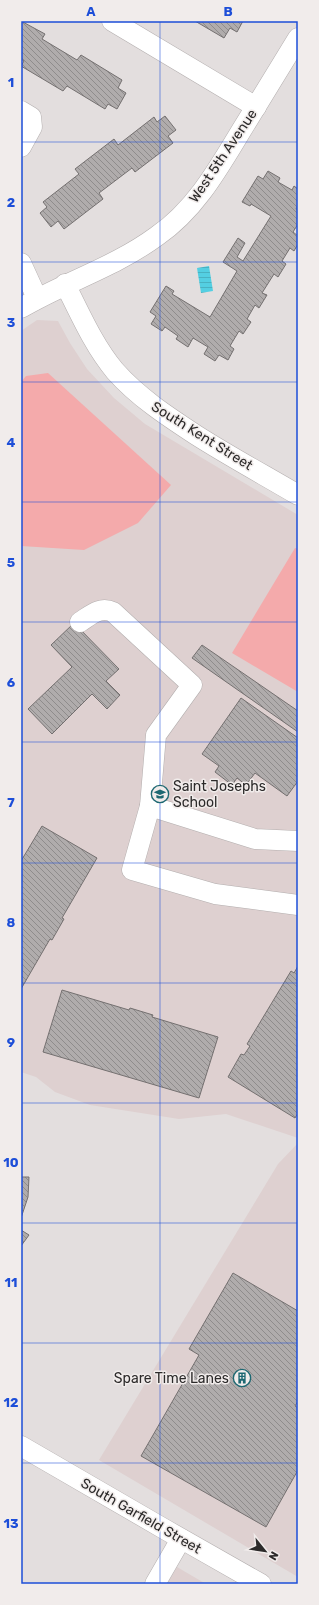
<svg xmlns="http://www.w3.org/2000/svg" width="319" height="1605" viewBox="0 0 319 1605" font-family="Rubik,sans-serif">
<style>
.built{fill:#ded0d0}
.pitch{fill:#f4aaab}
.water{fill:url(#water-rules)}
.building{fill:url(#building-back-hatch);stroke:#747070}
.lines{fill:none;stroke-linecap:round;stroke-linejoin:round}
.minor-casing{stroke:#b3aeae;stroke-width:21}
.minor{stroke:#fff;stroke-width:20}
.grid{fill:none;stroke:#1d4ed8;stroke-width:1;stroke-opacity:0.55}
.labels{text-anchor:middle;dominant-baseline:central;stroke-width:3;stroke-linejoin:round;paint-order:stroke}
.street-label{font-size:14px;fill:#2c2a2a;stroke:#f1eceb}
.poi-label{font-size:14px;fill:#2c2a2a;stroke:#f1eceb;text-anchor:start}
.neatline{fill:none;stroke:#1d4ed8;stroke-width:1.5}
.grid-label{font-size:13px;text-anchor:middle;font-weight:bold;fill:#1d4ed8}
</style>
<defs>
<pattern id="water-rules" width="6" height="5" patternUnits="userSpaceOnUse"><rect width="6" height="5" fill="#54cfe2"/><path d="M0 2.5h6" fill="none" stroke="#49b2c2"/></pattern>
<pattern id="building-back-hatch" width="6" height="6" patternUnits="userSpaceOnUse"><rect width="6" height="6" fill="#b0acac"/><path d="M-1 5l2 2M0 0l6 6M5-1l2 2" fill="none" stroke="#8f8c8c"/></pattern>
</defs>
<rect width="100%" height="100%" fill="#e3dede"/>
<g class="built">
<path d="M 37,320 L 58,321 L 70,343 L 87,369 L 114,398 L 145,424 L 298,515 L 298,1138 L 226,1114 L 179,1119 L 90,1105 L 55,1092 L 36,1077 L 21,1072 L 21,331 Z"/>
<path d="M 298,1143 L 298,1577 L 99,1460 L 278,1164 Z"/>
<path d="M 177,1567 L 206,1584 L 167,1584 Z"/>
</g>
<g class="pitch">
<path d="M 48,373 L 171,485 L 138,523 L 84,550 L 21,546 L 21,382 L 26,376 Z"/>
<path d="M 295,548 L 298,549 L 298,692 L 232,653 Z"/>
</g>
<path class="water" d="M 209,266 L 213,291 L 201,293 L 197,268 Z"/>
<g class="building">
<path d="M 21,21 L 45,34 L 42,39 L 77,60 L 81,55 L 122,80 L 118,88 L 126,93 L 117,109 L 108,104 L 105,109 L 67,86 L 63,91 L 21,66 L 24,61 L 21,59 Z"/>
<path d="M 195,21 L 243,21 L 237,32 L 230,28 L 224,38 Z"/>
<path d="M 165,116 L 176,130 L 168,136 L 173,143 L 135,172 L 132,168 L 99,193 L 103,199 L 64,229 L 58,221 L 51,227 L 40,213 L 47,207 L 43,202 L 79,174 L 75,169 L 114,139 L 118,145 L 154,117 L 157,122 Z"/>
<path d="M 268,171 L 280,178 L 278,182 L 292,190 L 294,186 L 298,189 L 298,205 L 296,209 L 298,210 L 298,224 L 293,232 L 298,236 L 298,244 L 294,251 L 290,248 L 282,261 L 286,264 L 278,277 L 274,274 L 262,293 L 267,295 L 259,308 L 255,305 L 247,319 L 251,322 L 243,334 L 239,331 L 230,346 L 234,349 L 228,360 L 219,355 L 215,361 L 204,354 L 208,347 L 193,338 L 188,347 L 176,339 L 178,336 L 165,327 L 162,331 L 151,324 L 156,316 L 150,312 L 166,286 L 174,291 L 172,294 L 210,317 L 237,271 L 223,262 L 238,238 L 245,243 L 237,257 L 243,261 L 271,216 L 251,204 L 250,206 L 242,202 L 258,176 L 263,179 Z"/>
<path d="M 74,623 L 119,669 L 106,681 L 120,695 L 107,709 L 92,694 L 52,734 L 28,709 L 72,667 L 51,645 Z"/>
<path d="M 202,645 L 298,711 L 298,732 L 192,658 Z"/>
<path d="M 241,698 L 298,738 L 298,781 L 287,796 L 255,773 L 246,785 L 237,778 L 232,785 L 215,772 L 219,766 L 202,754 Z"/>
<path d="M 42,826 L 97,858 L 62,918 L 64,919 L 52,940 L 50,939 L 21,989 L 21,861 Z"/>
<path d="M 298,966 L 298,1113 L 295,1118 L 228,1077 L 241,1054 L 244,1055 L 250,1046 L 247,1044 L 291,971 L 294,973 Z"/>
<path d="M 62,990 L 129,1010 L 130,1008 L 153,1015 L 152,1017 L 218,1037 L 199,1098 L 43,1052 Z"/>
<path d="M 21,1177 L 29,1177 L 28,1197 L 21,1218 Z"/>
<path d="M 21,1230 L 29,1235 L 21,1246 Z"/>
<path d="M 233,1273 L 298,1311 L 298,1401 L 295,1406 L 298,1408 L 298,1470 L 266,1527 L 141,1456 L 199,1355 L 189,1349 Z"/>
</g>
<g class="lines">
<defs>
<g id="minor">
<path d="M 112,21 L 256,107"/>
<path d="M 21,111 L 31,117 L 32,127 L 21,147"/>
<path d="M 21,263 L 37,298"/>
<path d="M 65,284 C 80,314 94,346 115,371 C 138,397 167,416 196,435 C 229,456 264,475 298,495"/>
<path d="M 21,308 C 65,282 115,267 157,236 C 195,210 218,169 241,131 C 260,100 279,69 298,38"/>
<path d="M 80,622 C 91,615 100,606 113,612 L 192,685 L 156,735 L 150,806 L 132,870 L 215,894 L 298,905"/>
<path d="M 150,806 L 255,839 L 298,841"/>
<path d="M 21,1446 L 166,1530 L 261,1584"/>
<path d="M 155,1584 L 181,1539"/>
</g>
</defs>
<use href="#minor" class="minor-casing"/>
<use href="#minor" class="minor"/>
</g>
<path class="grid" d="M 160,21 L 160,1584M 21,142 L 298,142M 21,262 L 298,262M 21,382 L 298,382M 21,502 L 298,502M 21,622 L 298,622M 21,742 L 298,742M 21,863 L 298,863M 21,983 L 298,983M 21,1103 L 298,1103M 21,1223 L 298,1223M 21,1343 L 298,1343M 21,1463 L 298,1463"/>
<defs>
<symbol id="school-ring" viewBox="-11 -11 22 22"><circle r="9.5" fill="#f1eceb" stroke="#1d6872" stroke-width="1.5"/><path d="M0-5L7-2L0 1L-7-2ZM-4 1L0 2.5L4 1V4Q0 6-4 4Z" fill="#1d6872"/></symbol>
<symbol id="building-ring" viewBox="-11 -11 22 22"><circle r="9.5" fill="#f1eceb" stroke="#1d6872" stroke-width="1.5"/><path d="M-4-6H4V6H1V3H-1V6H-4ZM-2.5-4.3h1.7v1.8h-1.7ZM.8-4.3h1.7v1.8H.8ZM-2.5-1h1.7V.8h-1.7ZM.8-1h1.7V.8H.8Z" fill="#1d6872"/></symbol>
</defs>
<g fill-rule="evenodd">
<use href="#school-ring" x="150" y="784" width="20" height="20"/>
<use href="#building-ring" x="232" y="1368" width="20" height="20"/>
</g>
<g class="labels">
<g class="street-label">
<text transform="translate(223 156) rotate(-56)">West 5th Avenue</text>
<text transform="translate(202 436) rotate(32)">South Kent Street</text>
<text transform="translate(141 1516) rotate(30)">South Garfield Street</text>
</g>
<g class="poi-label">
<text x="173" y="786">Saint Josephs<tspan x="173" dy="16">School</tspan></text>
<text x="229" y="1378" text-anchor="end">Spare Time Lanes</text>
</g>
</g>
<rect width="319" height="1605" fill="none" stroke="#f1eceb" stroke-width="44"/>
<g transform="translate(265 1551) rotate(120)" stroke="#f1eceb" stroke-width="3" paint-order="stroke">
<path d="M0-3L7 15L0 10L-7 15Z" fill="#2c2a2a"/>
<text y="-6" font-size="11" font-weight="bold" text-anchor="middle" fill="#2c2a2a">N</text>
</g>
<rect x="22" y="22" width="275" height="1561" class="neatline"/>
<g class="grid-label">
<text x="91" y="16">A</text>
<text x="228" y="16">B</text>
<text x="11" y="87">1</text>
<text x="11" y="207">2</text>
<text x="11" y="327">3</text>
<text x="11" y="447">4</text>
<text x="11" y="567">5</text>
<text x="11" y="687">6</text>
<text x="11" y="807">7</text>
<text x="11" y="927">8</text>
<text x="11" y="1047">9</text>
<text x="11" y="1167">10</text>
<text x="11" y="1287">11</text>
<text x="11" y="1407">12</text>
<text x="11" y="1528">13</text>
</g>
</svg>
